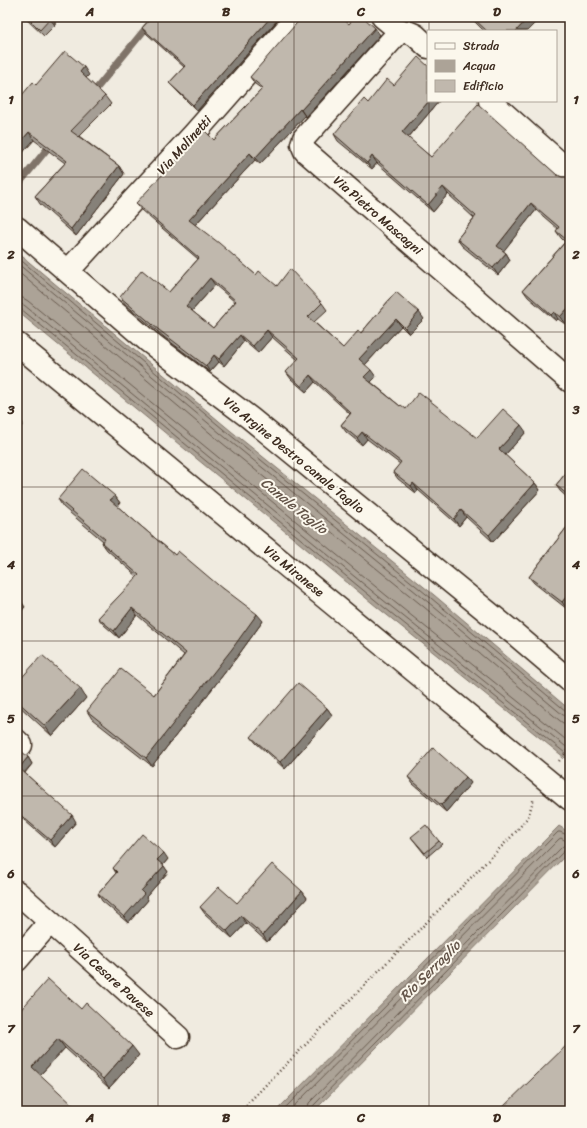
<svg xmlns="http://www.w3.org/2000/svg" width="587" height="1128" viewBox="0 0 587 1128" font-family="Sriracha,sans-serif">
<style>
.water{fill:#aca397;stroke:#7f7367}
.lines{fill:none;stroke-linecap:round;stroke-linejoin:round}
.shore{stroke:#685a4e;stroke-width:1}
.stream{stroke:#7f7367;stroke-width:7}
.minor-casing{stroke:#3b2a1e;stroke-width:25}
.major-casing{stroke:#3b2a1e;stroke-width:25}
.path{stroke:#3b2a1e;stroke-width:2.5;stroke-dasharray:1 3;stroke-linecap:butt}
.minor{stroke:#fbf7ec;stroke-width:22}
.major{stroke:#fbf7ec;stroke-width:22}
.wall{fill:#a59e95;stroke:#3b2a1e;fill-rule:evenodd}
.shaded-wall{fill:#868179;stroke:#3b2a1e}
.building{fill:#c0b8ad;stroke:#3b2a1e;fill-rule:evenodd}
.grid{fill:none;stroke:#3b2a1e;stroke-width:1;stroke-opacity:0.55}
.labels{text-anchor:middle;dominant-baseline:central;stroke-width:4;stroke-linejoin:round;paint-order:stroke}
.street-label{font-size:13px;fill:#3b2a1e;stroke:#fbf7ec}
.water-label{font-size:14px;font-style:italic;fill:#635448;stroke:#fbf7ec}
.neatline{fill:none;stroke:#3b2a1e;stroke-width:1.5}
.grid-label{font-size:13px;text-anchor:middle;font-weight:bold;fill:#3b2a1e}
</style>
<rect width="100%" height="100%" fill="#f0ebe0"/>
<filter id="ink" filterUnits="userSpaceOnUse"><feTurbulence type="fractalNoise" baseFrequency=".025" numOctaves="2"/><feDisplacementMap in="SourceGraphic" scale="8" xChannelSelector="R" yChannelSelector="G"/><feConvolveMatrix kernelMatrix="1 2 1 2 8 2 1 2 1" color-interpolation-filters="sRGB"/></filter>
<g filter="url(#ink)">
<g class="water">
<path d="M 17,252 L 231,431 L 434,595 L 570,710 L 570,762 L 377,607 L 17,311 Z"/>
<path d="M 559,826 L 570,833 L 570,851 L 314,1111 L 276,1111 Z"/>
</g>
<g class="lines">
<g class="shore">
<path d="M 17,257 L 229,434 L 431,598 L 566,711 L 570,712"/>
<path d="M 17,263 L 226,438 L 428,602 L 563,715 L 570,717"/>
<path d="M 17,271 L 222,443 L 424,607 L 559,720 L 563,723 L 570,723"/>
<path d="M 17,297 L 23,298 L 28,301 L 387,596 L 570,743"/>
<path d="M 17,303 L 24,305 L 383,600 L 570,750"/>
<path d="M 17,308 L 21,309 L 380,604 L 570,757"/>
<path d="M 282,1111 L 558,832 L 560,832 L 570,836"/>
<path d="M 289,1111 L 559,839 L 561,838 L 566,841 L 566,844 L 562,847 L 309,1103 L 307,1111"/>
<path d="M 312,1111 L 313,1106 L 565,850 L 570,849"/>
</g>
<g class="stream">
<path d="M 92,94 L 155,17"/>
<path d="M 17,186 L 52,143"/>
</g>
<defs>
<g id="minor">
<path d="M 383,17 L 400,31 L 408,32 L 415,35 L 428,47"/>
<path d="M 400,31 L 304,138 L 302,144 L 305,151 L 570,381"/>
<path d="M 490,101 L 570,172"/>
<path d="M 17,228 L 148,341 L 250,418 L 321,476 L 516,635 L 570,681"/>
<path d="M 68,271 L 194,134 L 297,17"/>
<path d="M 17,741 L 21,745"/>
<path d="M 17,892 L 178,1037"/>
<path d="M 17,960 L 50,922"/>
</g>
<path id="major" d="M 17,344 L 570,799"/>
</defs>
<use href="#minor" class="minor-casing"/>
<use href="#major" class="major-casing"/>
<g class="path">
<path d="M 559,761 L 570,748"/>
<path d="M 240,1111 L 514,834 L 528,817 L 534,798"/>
</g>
<use href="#minor" class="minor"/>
<use href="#major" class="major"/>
</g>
<g class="wall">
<path d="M 24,17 L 54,17 L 55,18 L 55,25 L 44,36 Z"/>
<path d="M 152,17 L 280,17 L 197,111 L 169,83 L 184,67 L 147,34 L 142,28 Z"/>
<path d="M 471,17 L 532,17 L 536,22 L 527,31 L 484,31 L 473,20 Z"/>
<path d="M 323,21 L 349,24 L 380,35 L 306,117 L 305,116 L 260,164 L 255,160 L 195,225 L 256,275 L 277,286 L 322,303 L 327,310 L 314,322 L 343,348 L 361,333 L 396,292 L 424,319 L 409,334 L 401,326 L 365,365 L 376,377 L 371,382 L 400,406 L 406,409 L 477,438 L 526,432 L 505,455 L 535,483 L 540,490 L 493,542 L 466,517 L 459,526 L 418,490 L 416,493 L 398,479 L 393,472 L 400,464 L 367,439 L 362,445 L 346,432 L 341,425 L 350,414 L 315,382 L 306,392 L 291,379 L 286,372 L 298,360 L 272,337 L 258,353 L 244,341 L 224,366 L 219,362 L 210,372 L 164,337 L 125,304 L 120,297 L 169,292 L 198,259 L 141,210 L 136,203 L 214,140 L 262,89 L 255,84 L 250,77 ZM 215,285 L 235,302 L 213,328 L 192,311 Z"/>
<path d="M 89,75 L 86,78 L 105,96 L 111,104 L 79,136 L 119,166 L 124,174 L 76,236 L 40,204 L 35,196 L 65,163 L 34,140 L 17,159 L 17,101 L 36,85 Z"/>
<path d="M 394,85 L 428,101 L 439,101 L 408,138 L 431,157 L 557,175 L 562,177 L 570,177 L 570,318 L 565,324 L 558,319 L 556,321 L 528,297 L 523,290 L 565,242 L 561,238 L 556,231 L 558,229 L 536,210 L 503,251 L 506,253 L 510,260 L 498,275 L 462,246 L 457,239 L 474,218 L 448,194 L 433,212 L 377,163 L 372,169 L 338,141 L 334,134 L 368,103 Z"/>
<path d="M 570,468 L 570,500 L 560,491 L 556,485 Z"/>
<path d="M 115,496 L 120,503 L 117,506 L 175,555 L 224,590 L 263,621 L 237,657 L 152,766 L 92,719 L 87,711 L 154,695 L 184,655 L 137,615 L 119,638 L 104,625 L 98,618 L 138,577 L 107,550 L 102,543 L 103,541 L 63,507 L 58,499 Z"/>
<path d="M 570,523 L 567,609 L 534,583 L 529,577 Z"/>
<path d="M 17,683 L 86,698 L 52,736 L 17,704 Z"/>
<path d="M 327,708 L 332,715 L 285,769 L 256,743 L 251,737 Z"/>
<path d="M 17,750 L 28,757 L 32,764 L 25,773 L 76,822 L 55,847 L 17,814 Z"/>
<path d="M 408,777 L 466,777 L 471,783 L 446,812 L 413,784 Z"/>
<path d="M 411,837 L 439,841 L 442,844 L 427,857 Z"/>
<path d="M 168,859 L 163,865 L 168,872 L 146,897 L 148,900 L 128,923 L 102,901 L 98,894 L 116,873 L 113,868 Z"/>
<path d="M 302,891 L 307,898 L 267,942 L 246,923 L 232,938 L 205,914 L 200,907 L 237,903 Z"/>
<path d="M 81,1009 L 139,1055 L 109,1088 L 65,1048 L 40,1075 L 17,1111 L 17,1014 Z"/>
</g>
<g class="shaded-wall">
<path d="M 50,17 L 54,17 L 55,18 L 55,25 L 50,19 Z"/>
<path d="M 271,17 L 280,17 L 197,111 L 193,105 Z"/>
<path d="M 529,17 L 532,17 L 536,22 L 527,31 L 516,31 Z"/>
<path d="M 375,28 L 380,35 L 306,117 L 301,110 Z"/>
<path d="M 84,67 L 89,75 L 85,79 L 80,72 Z"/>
<path d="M 429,101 L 439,101 L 407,139 L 402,132 Z"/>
<path d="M 300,109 L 305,116 L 260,164 L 255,158 Z"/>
<path d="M 29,132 L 34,140 L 17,159 L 17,146 Z"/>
<path d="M 250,153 L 255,160 L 193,227 L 189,220 Z"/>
<path d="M 372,156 L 377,163 L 372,169 L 367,163 Z"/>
<path d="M 119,166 L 124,174 L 76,236 L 71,229 Z"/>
<path d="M 570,180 L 570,189 L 567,184 Z"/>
<path d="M 443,187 L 448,194 L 433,212 L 428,205 Z"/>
<path d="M 531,203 L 536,210 L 502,253 L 497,246 Z"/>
<path d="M 506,253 L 510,260 L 498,275 L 493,268 Z"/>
<path d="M 210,278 L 215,285 L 191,312 L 186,306 Z"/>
<path d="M 568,308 L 570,310 L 570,318 L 565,324 L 560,317 Z"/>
<path d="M 419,312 L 424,319 L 409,334 L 405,328 Z"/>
<path d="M 554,312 L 558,319 L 556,321 L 551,315 Z"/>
<path d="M 396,319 L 401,326 L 364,366 L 359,359 Z"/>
<path d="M 267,330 L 272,337 L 258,353 L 253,346 Z"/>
<path d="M 240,335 L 244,341 L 224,366 L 219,359 Z"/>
<path d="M 214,355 L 219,362 L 210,372 L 206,366 Z"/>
<path d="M 371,370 L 376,377 L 369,384 L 364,377 Z"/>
<path d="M 310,375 L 315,382 L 306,392 L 301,386 Z"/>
<path d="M 18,416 L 23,424 L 17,432 L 17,417 Z"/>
<path d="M 521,425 L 526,432 L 504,456 L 499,449 Z"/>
<path d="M 362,432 L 367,439 L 362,445 L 357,438 Z"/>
<path d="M 413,483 L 418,490 L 416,493 L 411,486 Z"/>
<path d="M 535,483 L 540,490 L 493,542 L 489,535 Z"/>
<path d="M 115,496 L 120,503 L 116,508 L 110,500 Z"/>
<path d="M 461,510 L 466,517 L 459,526 L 454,519 Z"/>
<path d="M 570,592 L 570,605 L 567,609 L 562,602 Z"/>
<path d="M 19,598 L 25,607 L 17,616 L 17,601 Z"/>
<path d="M 132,608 L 137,615 L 119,638 L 114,631 Z"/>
<path d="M 257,614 L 263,621 L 237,657 L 152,766 L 146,758 Z"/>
<path d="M 80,688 L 86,698 L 52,736 L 45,726 Z"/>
<path d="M 327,708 L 332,715 L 285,769 L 280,762 Z"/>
<path d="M 28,757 L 32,764 L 23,774 L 19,768 Z"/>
<path d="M 466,777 L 471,783 L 446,812 L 441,805 Z"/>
<path d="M 72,815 L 76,822 L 55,847 L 50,840 Z"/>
<path d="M 164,853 L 168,859 L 162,866 L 157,860 Z"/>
<path d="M 164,866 L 168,872 L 146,897 L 148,900 L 128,923 L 124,917 L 141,891 Z"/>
<path d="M 302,891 L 307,898 L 267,942 L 263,935 Z"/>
<path d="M 241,916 L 246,923 L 232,938 L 227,931 Z"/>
<path d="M 58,1039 L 65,1048 L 38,1077 L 32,1067 Z"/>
<path d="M 132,1046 L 139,1055 L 109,1088 L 103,1079 Z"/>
<path d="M 73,1105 L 77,1111 L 68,1111 Z"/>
</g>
<g class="building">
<path d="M 27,17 L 50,17 L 50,19 L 40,30 Z"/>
<path d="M 152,17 L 271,17 L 193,105 L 169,83 L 185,66 L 142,28 Z"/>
<path d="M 302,17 L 318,17 L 323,21 L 326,17 L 341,17 L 349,24 L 355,17 L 363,17 L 375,28 L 301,110 L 300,109 L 255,158 L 250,153 L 189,220 L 219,243 L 256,275 L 259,271 L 277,286 L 290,269 L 322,303 L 308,317 L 343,348 L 358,331 L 361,333 L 396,292 L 419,312 L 405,328 L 396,319 L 359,359 L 371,370 L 364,377 L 400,406 L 401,405 L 406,409 L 419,392 L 477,438 L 503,409 L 521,425 L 499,449 L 535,483 L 489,535 L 461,510 L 454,519 L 413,483 L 411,486 L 393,472 L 401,462 L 362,432 L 357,438 L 341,425 L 351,413 L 310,375 L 301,386 L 286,372 L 299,358 L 267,330 L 253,346 L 240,335 L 219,359 L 214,355 L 206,366 L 159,330 L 120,297 L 142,270 L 169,292 L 199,258 L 136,203 L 204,130 L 214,140 L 263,88 L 250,77 ZM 210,278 L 236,301 L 213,328 L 186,306 Z"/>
<path d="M 472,17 L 529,17 L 516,31 L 487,31 Z"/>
<path d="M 65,51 L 84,67 L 80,72 L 105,96 L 71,131 L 119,166 L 71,229 L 35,196 L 67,161 L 29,132 L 17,146 L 17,101 L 33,82 L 36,85 Z"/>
<path d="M 418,57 L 428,66 L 428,101 L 429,101 L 402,132 L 431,157 L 478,104 L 557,175 L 562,177 L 570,177 L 570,180 L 567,184 L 570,187 L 570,309 L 568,308 L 560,317 L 554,312 L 551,315 L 523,290 L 567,240 L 556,231 L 559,227 L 531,203 L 497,246 L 506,253 L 493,268 L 457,239 L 476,216 L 443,187 L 428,205 L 372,156 L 367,163 L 334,134 L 364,99 L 368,103 L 387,79 L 394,85 Z"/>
<path d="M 570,468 L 570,497 L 556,485 Z"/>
<path d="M 83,469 L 115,496 L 110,500 L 175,555 L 178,551 L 224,590 L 224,589 L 257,614 L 232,649 L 146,758 L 87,711 L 121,669 L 154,695 L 186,653 L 132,608 L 114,631 L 98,618 L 139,575 L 102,543 L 105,539 L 58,499 Z"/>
<path d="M 570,523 L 570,592 L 562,602 L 529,577 Z"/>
<path d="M 42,655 L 80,688 L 45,726 L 17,701 L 17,683 Z"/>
<path d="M 298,683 L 327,708 L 280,762 L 251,737 Z"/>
<path d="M 433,748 L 466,777 L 441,805 L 408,777 Z"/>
<path d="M 17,750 L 20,750 L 28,757 L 19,768 L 72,815 L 50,840 L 17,812 Z"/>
<path d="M 426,825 L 439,841 L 425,853 L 411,837 Z"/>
<path d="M 142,834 L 164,853 L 157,860 L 164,866 L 141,891 L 144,894 L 124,917 L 98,894 L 117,872 L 113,868 Z"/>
<path d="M 272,864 L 302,891 L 263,935 L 241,916 L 227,931 L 200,907 L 219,887 L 237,903 Z"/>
<path d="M 48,979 L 81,1009 L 86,1003 L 132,1046 L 103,1079 L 58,1039 L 32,1067 L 73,1105 L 68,1111 L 17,1111 L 17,1014 Z"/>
<path d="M 570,1042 L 570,1111 L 499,1111 Z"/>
</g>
</g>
<path class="grid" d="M 158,17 L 158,1111M 294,17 L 294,1111M 429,17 L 429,31M 429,101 L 429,1111M 17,177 L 570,177M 17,332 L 570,332M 17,487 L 570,487M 17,641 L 570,641M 17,796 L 570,796M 17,951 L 570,951"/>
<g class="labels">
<g class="street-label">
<text transform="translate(184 145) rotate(-48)">Via Molinetti</text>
<text transform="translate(378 215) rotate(41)">Via Pietro Mascagni</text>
<text transform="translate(294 455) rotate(39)">Via Argine Destro canale Taglio</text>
<text transform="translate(294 571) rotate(39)">Via Miranese</text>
<text transform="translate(114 980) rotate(42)">Via Cesare Pavese</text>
</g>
<g class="water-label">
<text transform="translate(294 506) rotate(39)">Canale Taglio</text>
<text transform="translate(430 971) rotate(-45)">Rio Serraglio</text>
</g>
</g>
<rect width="587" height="1128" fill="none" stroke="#fbf7ec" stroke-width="44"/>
<rect x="427" y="30" width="130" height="72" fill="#fbf7ec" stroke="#aea59a"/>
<rect x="435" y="43" width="20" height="6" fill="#fbf7ec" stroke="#aea59a"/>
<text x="463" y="50" font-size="12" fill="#3b2a1e">Strada</text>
<rect x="435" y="60" width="20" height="12" fill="#aca397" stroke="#aea59a"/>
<text x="463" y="70" font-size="12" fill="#3b2a1e">Acqua</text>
<rect x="435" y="80" width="20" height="12" fill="#c0b8ad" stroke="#aea59a"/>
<text x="463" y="90" font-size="12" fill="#3b2a1e">Edificio</text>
<rect x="22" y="22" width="543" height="1084" class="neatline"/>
<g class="grid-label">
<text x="90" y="16">A</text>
<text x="226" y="16">B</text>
<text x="361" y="16">C</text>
<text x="497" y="16">D</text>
<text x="11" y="104">1</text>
<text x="576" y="104">1</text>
<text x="11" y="259">2</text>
<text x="576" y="259">2</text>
<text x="11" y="414">3</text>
<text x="576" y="414">3</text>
<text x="11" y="569">4</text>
<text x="576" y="569">4</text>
<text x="11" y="723">5</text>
<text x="576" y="723">5</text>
<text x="11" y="878">6</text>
<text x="576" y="878">6</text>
<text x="11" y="1033">7</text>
<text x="576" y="1033">7</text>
<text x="90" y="1122">A</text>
<text x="226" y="1122">B</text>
<text x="361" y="1122">C</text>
<text x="497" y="1122">D</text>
</g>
</svg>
